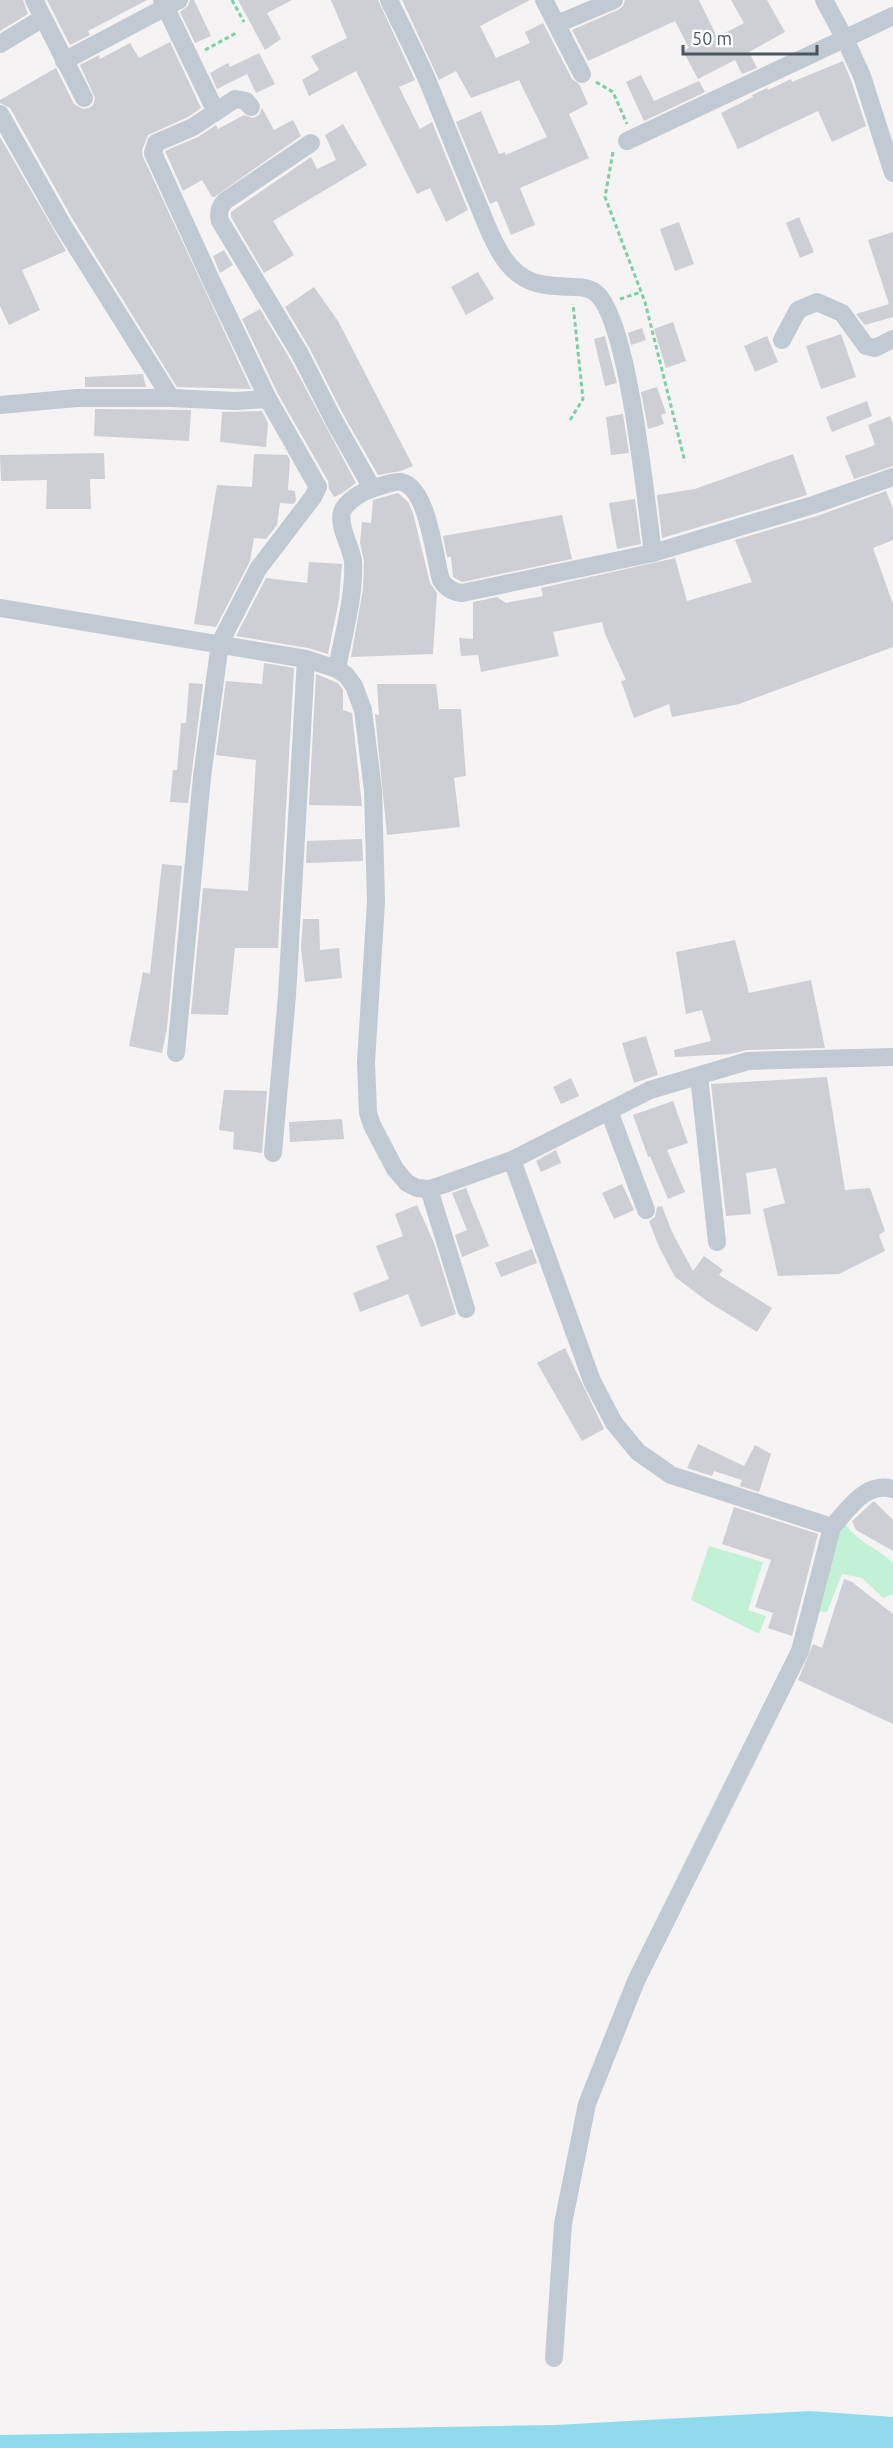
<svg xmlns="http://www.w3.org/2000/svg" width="893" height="2448" viewBox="0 0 893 2448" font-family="Ubuntu,sans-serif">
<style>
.green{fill:#c3f1d5}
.water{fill:#90daee}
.building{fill:#cdcfd5}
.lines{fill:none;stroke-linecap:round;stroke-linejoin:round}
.path{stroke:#7ad0a6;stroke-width:3;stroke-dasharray:4.5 3;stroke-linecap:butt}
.street{stroke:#c1cad2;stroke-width:18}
</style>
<rect width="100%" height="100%" fill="#f5f3f3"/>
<g class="green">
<path d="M 846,1525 C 860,1544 877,1547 893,1563 L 893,1594 L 883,1598 L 862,1578 L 842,1574 L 827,1612 L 815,1611 L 835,1534 Z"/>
<path d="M 709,1546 L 763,1562 L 748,1610 L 766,1616 L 759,1634 L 691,1600 Z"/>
</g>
<path class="water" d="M 810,2411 L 893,2417 L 893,2448 L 0,2448 L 0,2435 L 556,2425 Z"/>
<g class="building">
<path d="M 0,0 L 23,0 L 28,14 L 0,31 Z"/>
<path d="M 47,0 L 147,0 L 88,31 L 90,35 L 70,45 Z"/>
<path d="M 190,0 L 194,0 L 211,36 L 195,43 L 180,12 L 188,6 Z"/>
<path d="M 238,0 L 292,0 L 267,13 L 281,39 L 265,50 Z"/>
<path d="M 331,0 L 378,0 L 415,80 L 399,87 L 420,129 L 432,122 L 468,210 L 446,222 L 430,188 L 417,194 L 356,71 L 309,96 L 302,80 L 319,70 L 311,56 L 347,38 Z"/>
<path d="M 402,0 L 530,0 L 480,26 L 496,58 L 530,43 L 525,32 L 543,23 L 572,79 L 579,84 L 588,104 L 569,114 L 589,158 L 520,188 L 535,225 L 511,235 L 497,201 L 490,204 L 456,122 L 481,111 L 499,154 L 505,152 L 506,155 L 547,137 L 519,80 L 471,98 L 456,71 L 439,80 Z"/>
<path d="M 625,0 L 699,0 L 717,37 L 744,23 L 731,0 L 767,0 L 785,32 L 749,52 L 757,68 L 742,74 L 735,60 L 698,79 L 683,51 L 689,48 L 675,21 L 588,61 L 572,30 L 618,10 L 623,6 Z"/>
<path d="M 170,42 L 201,108 L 188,117 L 148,135 L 142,150 L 143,157 L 251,389 L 177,387 L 72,218 L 10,108 L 0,103 L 0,100 L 56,68 L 74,104 L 83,109 L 89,108 L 93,105 L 95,98 L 80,65 L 99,55 L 100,59 L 130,43 L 139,58 Z"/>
<path d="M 259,53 L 275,84 L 256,93 L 247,74 L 217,89 L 210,73 L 228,63 L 230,67 Z"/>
<path d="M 843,61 L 851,80 L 866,126 L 832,142 L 818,111 L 738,149 L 721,113 L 753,97 L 752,95 L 767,88 L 768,90 L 791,79 L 792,82 Z"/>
<path d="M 641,75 L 654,101 L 699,81 L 705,92 L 644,121 L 626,82 Z"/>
<path d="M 262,108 L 274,130 L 293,120 L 301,136 L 214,197 L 212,197 L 202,180 L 183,191 L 165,151 L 198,137 L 216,125 L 218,129 L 244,115 L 253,118 L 259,115 Z"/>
<path d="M 343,124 L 367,165 L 273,221 L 294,255 L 264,273 L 231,217 L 231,212 L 311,157 L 317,169 L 336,160 L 325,135 Z"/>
<path d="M 0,137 L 66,251 L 22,270 L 40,310 L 9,325 L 0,306 Z"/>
<path d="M 799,217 L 814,252 L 800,258 L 786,223 Z"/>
<path d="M 679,222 L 694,264 L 675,271 L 660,229 Z"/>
<path d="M 893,232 L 893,317 L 865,325 L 856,314 L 889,304 L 868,240 Z"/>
<path d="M 224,250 L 233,265 L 220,273 L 213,256 Z"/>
<path d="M 478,272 L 494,299 L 466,315 L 451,287 Z"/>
<path d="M 314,287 L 338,321 L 413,466 L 401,471 L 378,475 L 343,414 L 310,349 L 285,307 Z"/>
<path d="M 260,309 L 290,359 L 356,483 L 341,494 L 334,497 L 329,489 L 328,481 L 278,394 L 242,319 Z"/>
<path d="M 673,322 L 686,361 L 666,368 L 654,329 Z"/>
<path d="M 642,328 L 646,340 L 631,345 L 628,333 Z"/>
<path d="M 841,334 L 856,377 L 821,389 L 806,346 Z"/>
<path d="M 605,336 L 617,383 L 605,386 L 594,339 Z"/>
<path d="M 767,336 L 778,362 L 755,372 L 744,346 Z"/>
<path d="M 143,374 L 146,387 L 85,387 L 85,377 Z"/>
<path d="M 657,387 L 666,413 L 661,415 L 664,424 L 648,429 L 641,392 Z"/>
<path d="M 867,401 L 872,416 L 832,432 L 826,417 Z"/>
<path d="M 95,409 L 191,410 L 189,441 L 94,436 Z"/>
<path d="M 262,411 L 268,423 L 266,447 L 220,442 L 222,412 Z"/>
<path d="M 623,414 L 629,453 L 611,455 L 606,417 Z"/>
<path d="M 890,416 L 893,424 L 893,466 L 854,479 L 845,456 L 875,445 L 868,425 Z"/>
<path d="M 104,453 L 105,479 L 90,479 L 91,509 L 46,509 L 47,480 L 1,481 L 0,455 Z"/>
<path d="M 254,454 L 287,455 L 290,460 L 288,490 L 295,491 L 296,501 L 293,504 L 280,503 L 277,525 L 266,539 L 254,538 L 250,561 L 216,627 L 194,624 L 217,485 L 252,487 Z"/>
<path d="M 793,454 L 807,495 L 662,538 L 657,495 L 695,489 Z"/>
<path d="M 886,491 L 893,509 L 893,540 L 873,548 L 893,604 L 893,647 L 739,704 L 672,717 L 669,704 L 634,718 L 621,681 L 626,680 L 605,634 L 602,622 L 553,632 L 559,656 L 481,672 L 478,655 L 461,656 L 459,638 L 473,639 L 473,602 L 497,597 L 506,603 L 543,596 L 541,588 L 675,558 L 687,601 L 752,582 L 735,540 L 817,516 Z"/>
<path d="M 398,493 L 408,502 L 413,513 L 430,583 L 437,593 L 433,654 L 351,657 L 363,589 L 364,561 L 360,543 L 362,522 L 371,523 L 373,500 Z"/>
<path d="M 635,499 L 641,544 L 617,549 L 609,503 Z"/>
<path d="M 562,515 L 572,559 L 462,582 L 453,577 L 451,557 L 447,557 L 443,536 Z"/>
<path d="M 309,562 L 342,564 L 339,600 L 328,654 L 308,648 L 236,636 L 266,578 L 307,583 Z"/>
<path d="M 264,663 L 294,668 L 278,948 L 235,948 L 228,1015 L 191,1014 L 203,888 L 248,891 L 256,760 L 216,755 L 226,681 L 262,684 Z"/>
<path d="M 316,674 L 338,683 L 343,690 L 343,710 L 352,713 L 362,806 L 309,805 Z"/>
<path d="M 189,683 L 203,684 L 188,803 L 170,802 L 173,770 L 177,770 L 181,723 L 186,723 Z"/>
<path d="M 377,684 L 436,684 L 439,709 L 461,709 L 466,776 L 454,778 L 460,827 L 387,835 L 375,714 L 379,715 Z"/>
<path d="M 362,839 L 363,861 L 306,863 L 307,841 Z"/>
<path d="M 162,864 L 182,866 L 167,1028 L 162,1053 L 129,1046 L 143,972 L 150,974 Z"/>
<path d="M 303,919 L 319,919 L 320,950 L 339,948 L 342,978 L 305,982 L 301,948 Z"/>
<path d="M 735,940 L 749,993 L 811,980 L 825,1048 L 747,1050 L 730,1054 L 675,1057 L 674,1050 L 711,1041 L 702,1010 L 686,1014 L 676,952 Z"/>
<path d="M 646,1036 L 658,1075 L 634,1083 L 622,1043 Z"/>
<path d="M 827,1077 L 845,1190 L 870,1188 L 885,1231 L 879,1235 L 885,1251 L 839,1274 L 778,1276 L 763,1209 L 785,1203 L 776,1168 L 746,1173 L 751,1214 L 726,1216 L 711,1084 Z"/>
<path d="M 571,1078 L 579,1096 L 561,1104 L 553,1087 Z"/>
<path d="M 224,1090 L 267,1091 L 262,1153 L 233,1149 L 234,1132 L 219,1130 Z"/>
<path d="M 673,1101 L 688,1143 L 667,1150 L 685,1192 L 668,1199 L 650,1156 L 648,1157 L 633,1115 Z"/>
<path d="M 342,1119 L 344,1139 L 290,1142 L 289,1122 Z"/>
<path d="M 556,1150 L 561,1163 L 541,1172 L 536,1161 Z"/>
<path d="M 622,1184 L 634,1210 L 614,1219 L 602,1193 Z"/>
<path d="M 466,1188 L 489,1246 L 462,1257 L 455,1235 L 467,1230 L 452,1193 Z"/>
<path d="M 417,1205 L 434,1243 L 456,1314 L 421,1327 L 408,1294 L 360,1312 L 353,1293 L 389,1279 L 376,1246 L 403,1236 L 395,1214 Z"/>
<path d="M 662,1206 L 672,1232 L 693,1271 L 704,1256 L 723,1270 L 719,1275 L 772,1308 L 757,1332 L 707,1301 L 675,1277 L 659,1247 L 649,1221 L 655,1217 L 657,1207 Z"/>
<path d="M 532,1249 L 537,1263 L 501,1277 L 495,1263 Z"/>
<path d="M 565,1348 L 604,1429 L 582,1441 L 537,1363 Z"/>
<path d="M 698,1444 L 744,1466 L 755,1445 L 771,1454 L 759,1492 L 740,1486 L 742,1480 L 714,1471 L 712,1476 L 687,1468 Z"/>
<path d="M 874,1501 L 893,1520 L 893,1551 L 856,1530 L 852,1521 Z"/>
<path d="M 734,1507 L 818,1534 L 792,1636 L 768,1628 L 773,1613 L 755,1607 L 771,1560 L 722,1544 Z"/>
<path d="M 844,1579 L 852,1582 L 893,1614 L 893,1724 L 798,1680 L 813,1644 L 822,1648 Z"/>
</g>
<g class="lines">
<g class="path">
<path d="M 232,0 L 244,22"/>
<path d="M 205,50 L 238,32"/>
<path d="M 596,82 L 613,92 L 627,124"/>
<path d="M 613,152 L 605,197 L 645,302 L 685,462"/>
<path d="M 620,299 L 641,292"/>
<path d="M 570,420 L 583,399 L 573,304"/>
</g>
<g class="street">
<path d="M 34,0 L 84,98"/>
<path d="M 162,0 L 216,112"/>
<path d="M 389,0 C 402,27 416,54 428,82 C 445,123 461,164 478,204 C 485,221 491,238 501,254 C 520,285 541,286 575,287 C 582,287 590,288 596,293 C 629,321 646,504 653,553"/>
<path d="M 544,0 L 582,74"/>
<path d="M 824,0 L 845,39 L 862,76 L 893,173"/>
<path d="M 557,24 L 614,0"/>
<path d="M 0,44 L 43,18"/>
<path d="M 64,61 L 179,0"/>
<path d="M 251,107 L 246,101 L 235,99 L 193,127 L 156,143 L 153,153 L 211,280 L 268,399"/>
<path d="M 0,114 L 62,224 L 171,398 L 235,401 L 268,399 L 318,487 L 313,497 L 258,569 L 220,643 L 202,777 L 176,1053"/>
<path d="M 627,141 L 893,16"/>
<path d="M 311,143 L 225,201 C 219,208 218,213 220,221 L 300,354 L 333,419 L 372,488"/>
<path d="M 782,340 L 798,310 L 817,302 L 842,313 L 866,346 L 875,348 L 893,339"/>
<path d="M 0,405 L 77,398 L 171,398"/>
<path d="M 0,608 L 306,659 L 337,669 L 346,675 L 354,686 L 363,710 L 373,790 L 376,902 L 366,1062 L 368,1113 L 372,1125 L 395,1169 L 407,1183 L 417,1188 L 429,1189 L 442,1185 L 512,1160 L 650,1090 L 748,1061 L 893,1057"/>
<path d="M 337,669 C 343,635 355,596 353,561 C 351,546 338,527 342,512 C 346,501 363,491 374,488 C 381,486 394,481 401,482 C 428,487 434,556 441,580 C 446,588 452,592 462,593 L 653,553 L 813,505 L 893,477"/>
<path d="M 699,1076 L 717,1242"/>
<path d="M 609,1111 L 646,1210"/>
<path d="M 273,1153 L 287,996 L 306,659"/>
<path d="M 512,1160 L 592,1381 L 614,1423 L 638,1452 L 671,1475 L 832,1527 C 849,1509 865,1481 893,1489"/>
<path d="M 429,1189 L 466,1309"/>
<path d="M 554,2358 L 563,2224 L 587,2104 L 636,1981 L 800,1651 L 832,1527"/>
</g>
</g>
<path d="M683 45v9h134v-9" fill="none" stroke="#4a5661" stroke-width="3"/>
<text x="692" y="45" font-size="18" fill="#4a5661" stroke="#ffffff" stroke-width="4.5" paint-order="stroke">50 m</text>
</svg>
